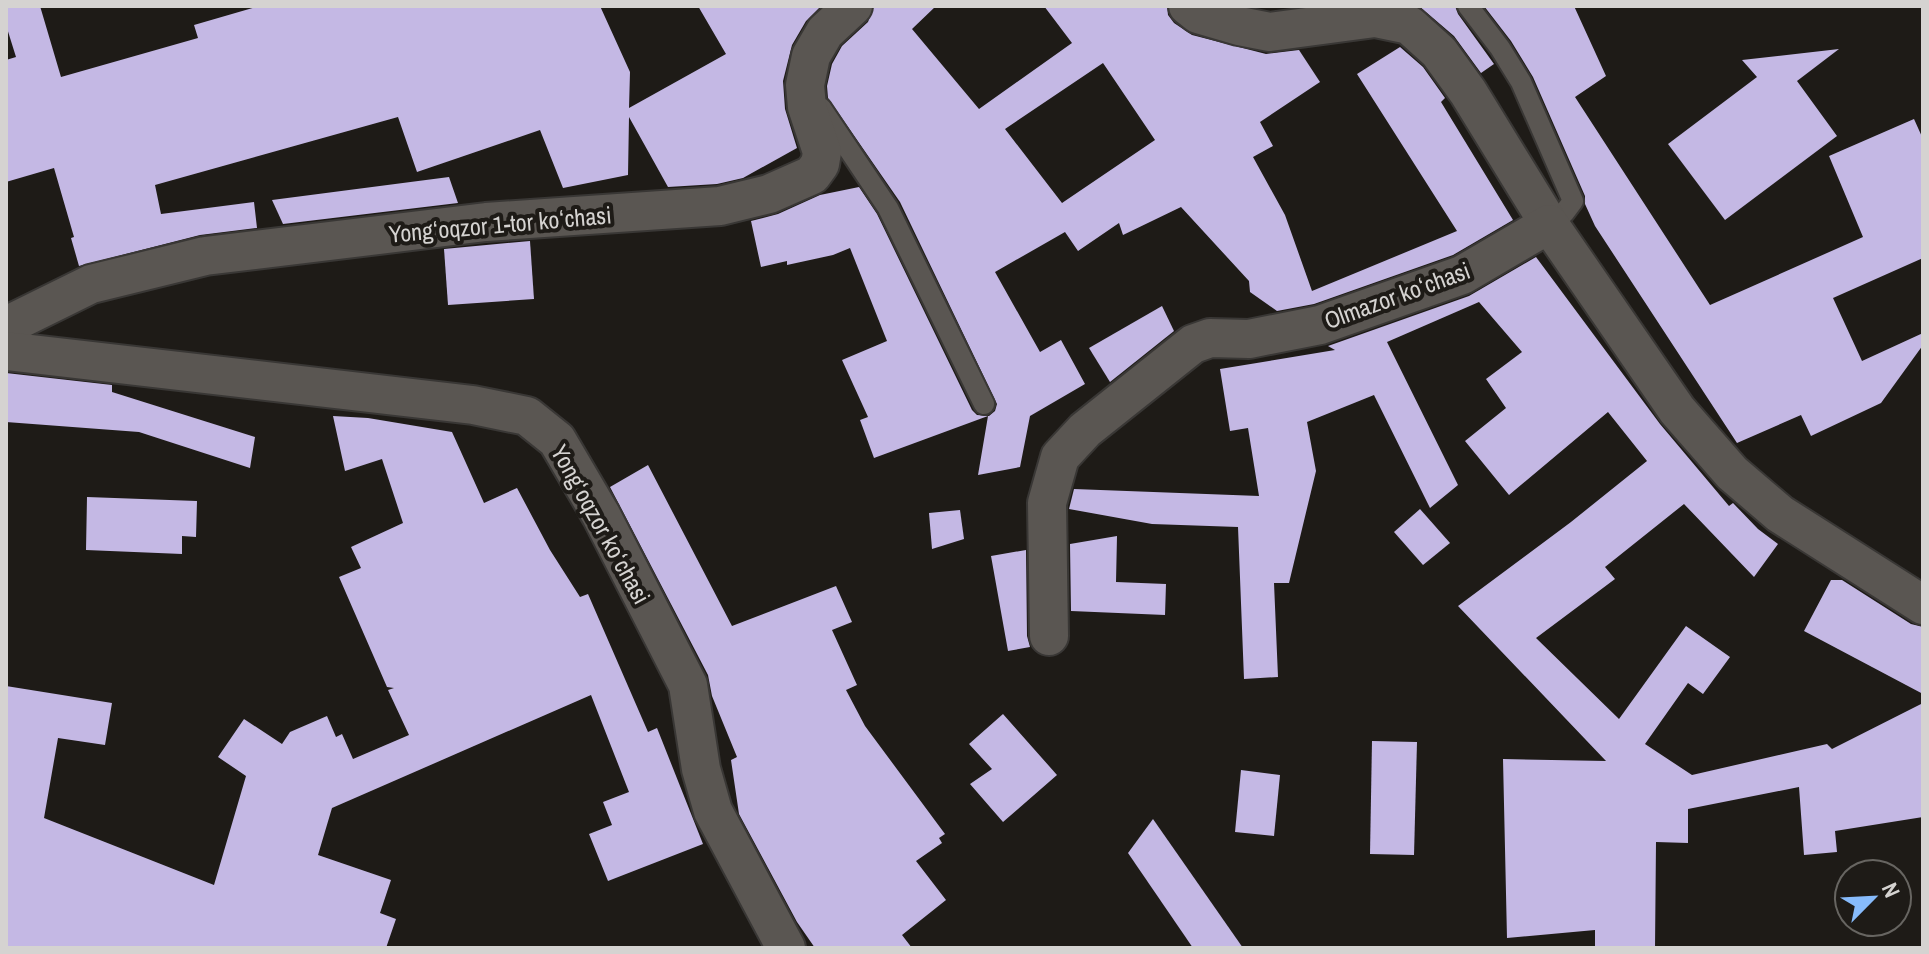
<svg xmlns="http://www.w3.org/2000/svg" width="1929" height="954" viewBox="0 0 1929 954" font-family="'Archivo Narrow',sans-serif">
<style>
.building{fill:#c4b8e4;fill-rule:evenodd}
.lines{fill:none;stroke-linecap:round;stroke-linejoin:round}
.service-casing{stroke:#393735;stroke-width:24}
.minor-casing{stroke:#393735;stroke-width:42}
.service{stroke:#5a5652;stroke-width:20}
.minor{stroke:#5a5652;stroke-width:38}
.labels{text-anchor:middle;dominant-baseline:central;stroke-width:8;stroke-linejoin:round;paint-order:stroke}
.street-label{font-size:24px;fill:#d5d3d1;stroke:#1e1b17}
</style>
<rect width="100%" height="100%" fill="#1e1b17"/>
<g class="building">
<path d="M 6,6 L 40,6 L 61,77 L 198,38 L 194,25 L 259,6 L 600,6 L 630,72 L 629,108 L 726,54 L 698,6 L 821,6 L 806,21 L 792,45 L 783,81 L 785,109 L 797,148 L 743,178 L 717,184 L 668,187 L 629,117 L 628,175 L 563,188 L 540,130 L 417,172 L 398,117 L 155,185 L 161,214 L 254,202 L 257,228 L 200,235 L 79,266 L 71,238 L 74,237 L 54,168 L 6,182 L 6,60 L 16,57 L 6,25 Z"/>
<path d="M 874,6 L 936,6 L 912,29 L 979,109 L 1072,43 L 1044,6 L 1167,6 L 1168,15 L 1174,23 L 1192,35 L 1266,54 L 1299,50 L 1320,82 L 1260,122 L 1273,146 L 1253,157 L 1285,215 L 1312,291 L 1457,231 L 1357,74 L 1400,47 L 1423,67 L 1445,98 L 1441,102 L 1513,220 L 1453,255 L 1314,304 L 1277,311 L 1250,292 L 1249,281 L 1181,207 L 1123,235 L 1119,223 L 1078,251 L 1065,232 L 995,272 L 1040,352 L 1061,340 L 1085,384 L 1030,416 L 1020,467 L 978,475 L 988,416 L 874,458 L 860,420 L 868,417 L 842,360 L 887,341 L 850,248 L 833,255 L 787,265 L 787,261 L 761,267 L 751,221 L 778,214 L 820,195 L 859,187 L 877,214 L 972,410 L 977,415 L 989,416 L 995,411 L 997,404 L 900,202 L 828,98 L 827,86 L 832,64 L 842,46 L 868,22 ZM 1103,63 L 1155,140 L 1062,203 L 1005,129 Z"/>
<path d="M 1419,6 L 1455,6 L 1458,14 L 1494,64 L 1481,73 L 1454,36 Z"/>
<path d="M 1484,6 L 1574,6 L 1606,76 L 1575,97 L 1710,305 L 1863,237 L 1829,156 L 1914,119 L 1923,139 L 1923,258 L 1833,298 L 1862,361 L 1923,333 L 1923,345 L 1881,403 L 1811,436 L 1801,415 L 1737,443 L 1595,226 L 1585,204 L 1585,196 L 1533,77 L 1511,41 Z"/>
<path d="M 1839,49 L 1797,81 L 1837,136 L 1725,220 L 1668,144 L 1757,77 L 1742,60 Z"/>
<path d="M 449,177 L 458,203 L 283,224 L 272,200 Z"/>
<path d="M 530,241 L 534,299 L 448,305 L 444,249 Z"/>
<path d="M 1536,257 L 1660,424 L 1729,506 L 1733,503 L 1758,529 L 1778,544 L 1754,577 L 1684,504 L 1605,567 L 1615,579 L 1536,638 L 1619,719 L 1686,626 L 1730,657 L 1703,694 L 1688,683 L 1645,744 L 1692,775 L 1827,744 L 1832,749 L 1923,703 L 1923,817 L 1835,831 L 1837,852 L 1804,855 L 1799,787 L 1688,809 L 1688,843 L 1656,842 L 1655,948 L 1595,948 L 1595,930 L 1507,938 L 1503,759 L 1606,761 L 1458,606 L 1571,522 L 1647,461 L 1608,412 L 1509,495 L 1465,441 L 1506,408 L 1486,379 L 1522,352 L 1479,302 L 1387,342 L 1458,485 L 1430,508 L 1374,395 L 1307,422 L 1316,471 L 1289,583 L 1274,583 L 1278,677 L 1244,679 L 1238,527 L 1152,524 L 1069,509 L 1074,489 L 1259,496 L 1248,428 L 1230,431 L 1220,369 L 1335,350 L 1328,346 L 1469,296 Z"/>
<path d="M 1162,306 L 1174,331 L 1110,382 L 1089,348 Z"/>
<path d="M 6,373 L 112,385 L 112,392 L 255,437 L 250,468 L 139,432 L 6,422 Z"/>
<path d="M 333,416 L 368,418 L 452,432 L 484,503 L 517,488 L 550,550 L 580,597 L 588,594 L 648,732 L 657,728 L 703,844 L 608,881 L 589,834 L 612,825 L 603,802 L 629,792 L 591,695 L 332,808 L 318,855 L 391,880 L 380,913 L 396,919 L 386,948 L 6,948 L 6,686 L 112,703 L 105,745 L 58,738 L 44,818 L 214,885 L 246,776 L 218,757 L 244,719 L 282,744 L 290,732 L 327,716 L 336,737 L 342,734 L 353,759 L 409,735 L 388,690 L 394,688 L 387,687 L 339,577 L 361,568 L 351,547 L 403,523 L 382,459 L 345,471 Z"/>
<path d="M 648,465 L 732,626 L 836,586 L 852,622 L 832,630 L 857,685 L 846,690 L 865,726 L 945,834 L 939,838 L 942,843 L 916,861 L 946,900 L 902,935 L 912,948 L 815,948 L 797,922 L 739,814 L 731,760 L 737,757 L 712,696 L 708,675 L 610,487 Z"/>
<path d="M 87,497 L 197,501 L 196,537 L 182,536 L 182,554 L 86,550 Z"/>
<path d="M 1420,509 L 1450,543 L 1423,565 L 1394,532 Z"/>
<path d="M 960,510 L 964,539 L 932,549 L 929,513 Z"/>
<path d="M 1117,536 L 1116,582 L 1166,584 L 1165,615 L 1071,611 L 1070,544 Z"/>
<path d="M 1026,550 L 1027,636 L 1030,647 L 1008,651 L 991,556 Z"/>
<path d="M 1831,580 L 1842,580 L 1911,624 L 1923,627 L 1923,694 L 1804,631 Z"/>
<path d="M 1003,714 L 1057,775 L 1003,822 L 970,784 L 992,769 L 969,744 Z"/>
<path d="M 1372,741 L 1417,742 L 1414,855 L 1370,854 Z"/>
<path d="M 1241,770 L 1280,775 L 1274,836 L 1235,832 Z"/>
<path d="M 1153,819 L 1243,948 L 1193,948 L 1128,853 Z"/>
</g>
<g class="lines">
<defs>
<g id="service">
<path d="M 1468,6 L 1500,48 L 1521,82 L 1573,201 L 1564,213 L 1549,224"/>
<path d="M 821,108 L 888,208 L 984,404"/>
</g>
<g id="minor">
<path d="M 1188,6 L 1198,14 L 1239,26 L 1270,32 L 1375,18 L 1409,25 L 1439,52 L 1468,92 L 1549,224"/>
<path d="M 6,326 L 91,284 L 205,256 L 486,222 L 720,206 L 769,194 L 812,175 L 820,164 L 822,152 L 807,107 L 805,85 L 811,56 L 825,32 L 853,6"/>
<path d="M 6,351 L 473,405 L 527,416 L 557,440 L 601,515 L 688,685 L 701,769 L 713,811 L 786,948"/>
<path d="M 1049,636 L 1047,503 L 1060,457 L 1085,430 L 1193,344 L 1210,338 L 1249,339 L 1320,325 L 1462,275 L 1549,224 L 1677,410 L 1732,473 L 1780,514 L 1923,605"/>
</g>
</defs>
<use href="#service" class="service-casing"/>
<use href="#minor" class="minor-casing"/>
<use href="#service" class="service"/>
<use href="#minor" class="minor"/>
</g>
<g class="labels">
<g class="street-label">
<text transform="translate(500 224) rotate(-5)">Yongʻoqzor 1-tor koʻchasi</text>
<text transform="translate(1397 295) rotate(-20)">Olmazor koʻchasi</text>
<text transform="translate(601 524) rotate(61)">Yongʻoqzor koʻchasi</text>
</g>
</g>
<rect width="1929" height="954" fill="none" stroke="#d5d3d1" stroke-width="16"/>
<g transform="translate(1873 898) rotate(66)"><circle r="38" fill="#1e1b17" stroke="#676561" stroke-width="2"/>
<path d="M0-6L14 30L0 20L-14 30Z" fill="#87bbfb"/>
<text y="-12" font-size="22" font-weight="bold" text-anchor="middle" fill="#d5d3d1">N</text>
</g>
</svg>
